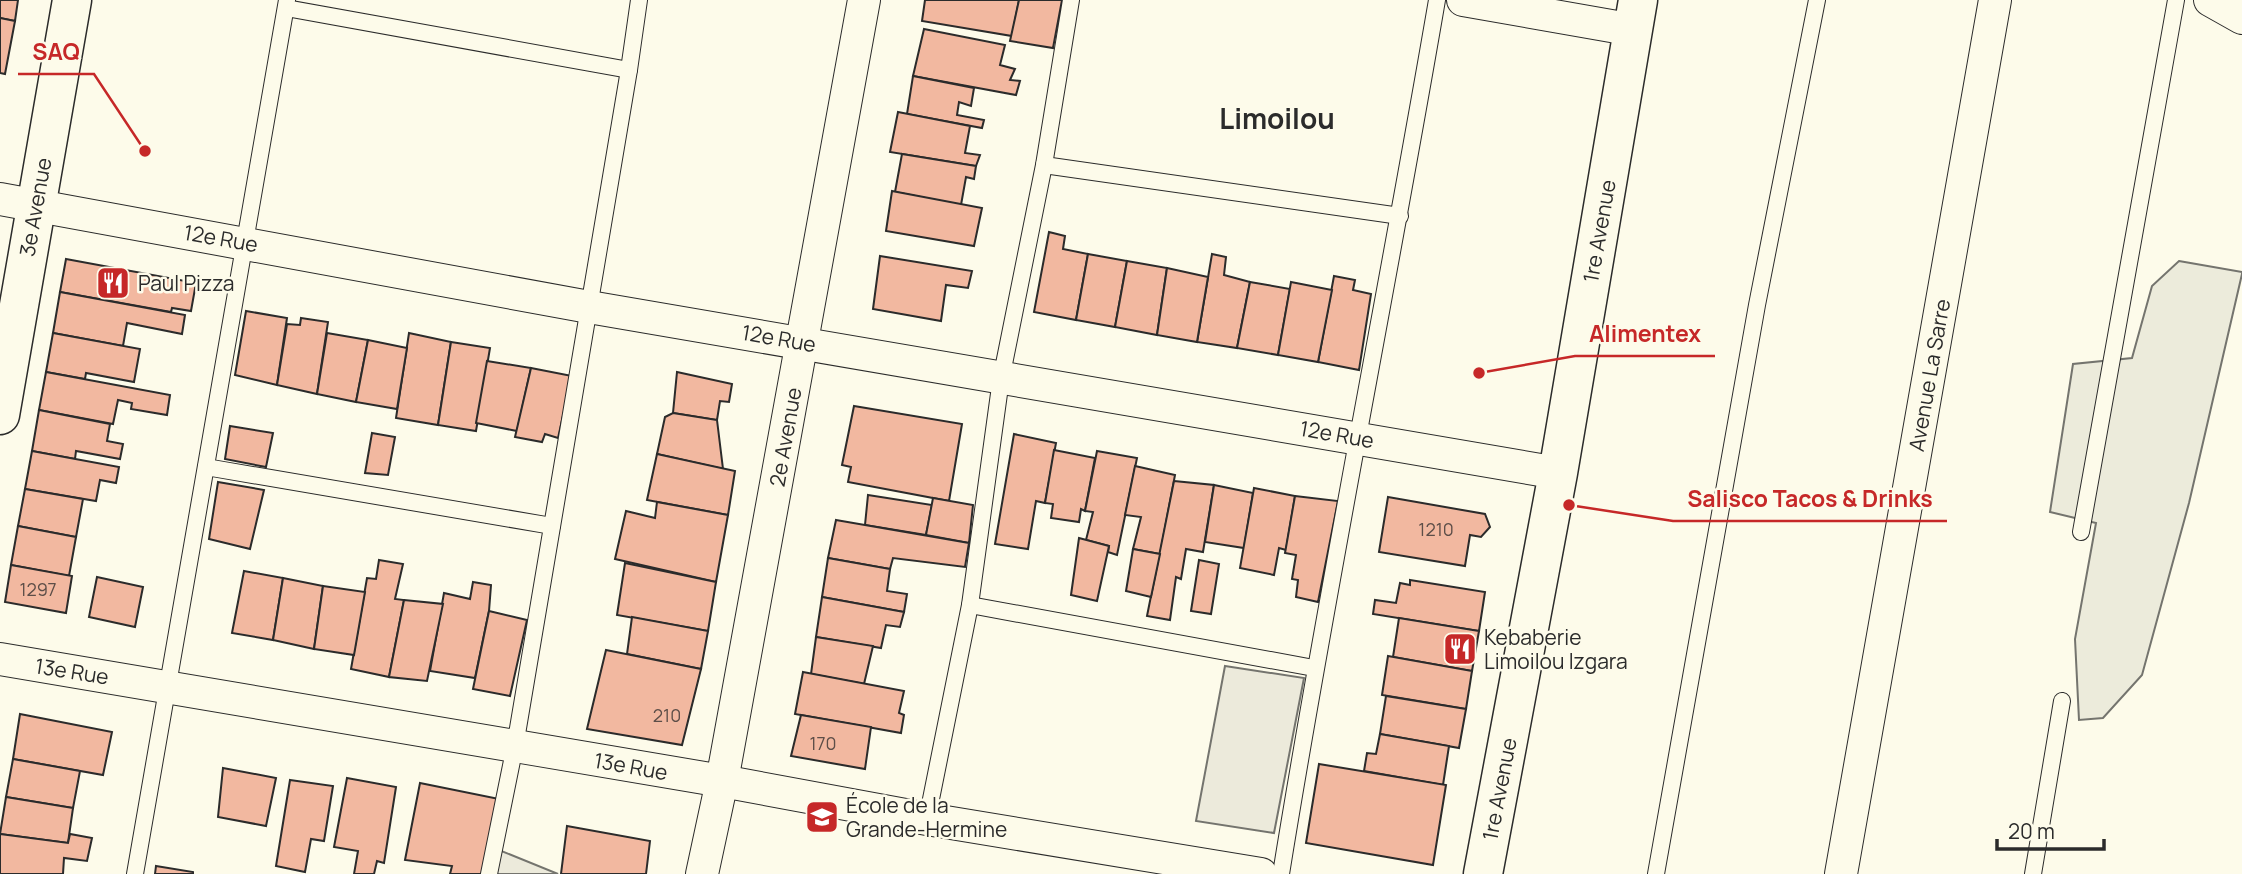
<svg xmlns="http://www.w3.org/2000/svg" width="2242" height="874" viewBox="0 0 2242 874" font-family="Manrope,sans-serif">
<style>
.green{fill:#ecebdb;stroke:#74746e;stroke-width:2}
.parking{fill:#eceadb;stroke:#74746e;stroke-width:2}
.building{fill:#f2b8a0;stroke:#2b2b2b;stroke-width:2}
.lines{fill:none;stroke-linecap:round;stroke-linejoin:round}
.service-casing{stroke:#2b2b2b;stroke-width:18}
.minor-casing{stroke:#2b2b2b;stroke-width:34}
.tertiary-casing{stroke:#2b2b2b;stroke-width:41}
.service{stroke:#fdfbea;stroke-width:16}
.minor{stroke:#fdfbea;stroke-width:32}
.tertiary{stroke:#fdfbea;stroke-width:38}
.labels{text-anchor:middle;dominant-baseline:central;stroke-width:5;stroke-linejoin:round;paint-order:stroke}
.number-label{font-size:18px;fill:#5d4e48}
.street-label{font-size:21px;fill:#2b2b2b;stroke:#fdfbea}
.poi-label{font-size:21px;fill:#2b2b2b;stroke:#fdfbea;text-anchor:start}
.district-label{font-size:28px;font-weight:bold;fill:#2b2b2b;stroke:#fdfbea}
.leader{fill:none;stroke:#c62828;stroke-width:2.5}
.callout-dot{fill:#c62828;stroke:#fdfbea;stroke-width:2.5}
.callout-label{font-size:23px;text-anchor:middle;font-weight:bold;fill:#c62828;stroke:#fdfbea;stroke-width:5;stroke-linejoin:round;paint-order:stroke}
</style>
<rect width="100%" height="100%" fill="#fdfbea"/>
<path class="green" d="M 2179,261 L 2242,272 L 2242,274 L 2189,503 L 2142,675 L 2103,718 L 2079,720 L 2075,639 L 2096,523 L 2050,512 L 2073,364 L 2132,358 L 2152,286 Z"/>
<g class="parking">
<path d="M 1225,666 L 1304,678 L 1274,833 L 1196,821 Z"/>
<path d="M 494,848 L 558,874 L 489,874 Z"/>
</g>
<g class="building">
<path d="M 0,0 L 18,0 L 15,21 L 0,18 Z"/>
<path d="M 925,0 L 1019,0 L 1012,36 L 922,21 Z"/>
<path d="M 1019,0 L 1062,0 L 1053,48 L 1010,41 Z"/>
<path d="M 0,18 L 15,21 L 5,74 L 0,73 Z"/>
<path d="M 924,29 L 1005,45 L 1000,65 L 1015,69 L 1010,80 L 1020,81 L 1016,95 L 913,76 Z"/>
<path d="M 913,76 L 974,88 L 971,106 L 959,102 L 957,115 L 984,120 L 982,128 L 907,114 Z"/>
<path d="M 898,112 L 970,126 L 965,153 L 980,155 L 976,166 L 890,152 Z"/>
<path d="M 902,154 L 976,166 L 974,179 L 966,177 L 961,205 L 895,192 Z"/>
<path d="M 892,191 L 982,208 L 974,246 L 886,231 Z"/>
<path d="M 1049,232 L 1065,236 L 1063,249 L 1088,254 L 1076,320 L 1034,312 Z"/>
<path d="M 1088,254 L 1127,261 L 1115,327 L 1076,320 Z"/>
<path d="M 1212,254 L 1226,257 L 1224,275 L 1250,282 L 1237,348 L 1197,342 Z"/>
<path d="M 880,256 L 972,271 L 968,288 L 946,285 L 941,321 L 873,309 Z"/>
<path d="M 66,259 L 196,283 L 191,311 L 172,308 L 171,312 L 60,292 Z"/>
<path d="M 1127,261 L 1167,268 L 1157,335 L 1115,327 Z"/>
<path d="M 1167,268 L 1208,277 L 1197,342 L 1157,335 Z"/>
<path d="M 1334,276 L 1355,280 L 1353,290 L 1371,294 L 1359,370 L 1318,362 Z"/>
<path d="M 1250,282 L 1290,289 L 1278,355 L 1237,348 Z"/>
<path d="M 1291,282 L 1332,290 L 1318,362 L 1278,355 Z"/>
<path d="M 60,292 L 185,315 L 182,334 L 127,323 L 123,346 L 53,333 Z"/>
<path d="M 246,311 L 287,318 L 277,385 L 235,375 Z"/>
<path d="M 301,318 L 328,322 L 317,394 L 277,385 L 287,324 L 300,325 Z"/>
<path d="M 53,333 L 140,349 L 134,382 L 86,373 L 85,379 L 46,372 Z"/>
<path d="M 327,333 L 368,340 L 356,402 L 317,394 Z"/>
<path d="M 409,333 L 451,342 L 438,425 L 396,418 Z"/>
<path d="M 368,340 L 407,348 L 397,409 L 356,402 Z"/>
<path d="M 451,342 L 490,348 L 476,431 L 438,425 Z"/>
<path d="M 487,361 L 531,368 L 517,431 L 476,423 Z"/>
<path d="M 531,368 L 572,376 L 558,438 L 545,434 L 542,442 L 515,437 Z"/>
<path d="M 46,372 L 170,395 L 167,415 L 131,409 L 132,403 L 118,400 L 113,424 L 39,410 Z"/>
<path d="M 677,372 L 732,384 L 729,402 L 720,401 L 717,420 L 673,413 Z"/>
<path d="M 854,406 L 962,424 L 949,501 L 848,482 L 851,467 L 842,465 Z"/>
<path d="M 39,410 L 110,424 L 107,441 L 123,444 L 120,459 L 76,451 L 75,459 L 32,451 Z"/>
<path d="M 673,413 L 717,420 L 723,469 L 657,454 L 665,417 Z"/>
<path d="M 230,426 L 273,433 L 266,467 L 225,459 Z"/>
<path d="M 372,433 L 395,437 L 388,475 L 365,473 Z"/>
<path d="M 1014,434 L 1056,443 L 1045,503 L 1036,501 L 1028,549 L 995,544 Z"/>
<path d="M 1054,450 L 1095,458 L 1085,511 L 1081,509 L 1079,522 L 1051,518 L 1053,504 L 1045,503 Z"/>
<path d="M 32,451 L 119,467 L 116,483 L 100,480 L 96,501 L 25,489 Z"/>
<path d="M 1097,451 L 1137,458 L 1117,555 L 1108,552 L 1109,546 L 1086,540 L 1093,512 L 1085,511 Z"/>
<path d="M 657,454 L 735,471 L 728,515 L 647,500 Z"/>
<path d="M 1135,466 L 1175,475 L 1160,554 L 1133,549 L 1141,517 L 1125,515 Z"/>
<path d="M 1174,481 L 1214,485 L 1203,552 L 1186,549 L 1181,579 L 1176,577 L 1170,620 L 1147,616 Z"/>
<path d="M 218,482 L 264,490 L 250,549 L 209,539 Z"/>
<path d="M 1214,485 L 1253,493 L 1244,548 L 1205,542 Z"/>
<path d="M 1254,488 L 1295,496 L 1286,550 L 1279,548 L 1274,575 L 1240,568 Z"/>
<path d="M 25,489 L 83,499 L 76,537 L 18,526 Z"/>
<path d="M 868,495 L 932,505 L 926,535 L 865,525 Z"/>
<path d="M 1295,496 L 1338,501 L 1318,602 L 1296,597 L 1298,580 L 1292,579 L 1296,555 L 1285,553 Z"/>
<path d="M 1388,497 L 1485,514 L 1490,527 L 1481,537 L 1470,535 L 1465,566 L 1379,552 Z"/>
<path d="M 933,498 L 973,505 L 969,543 L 926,535 Z"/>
<path d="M 657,502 L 728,515 L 716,582 L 615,559 L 626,511 L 655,518 Z"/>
<path d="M 836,520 L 969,543 L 965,567 L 893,558 L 890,569 L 828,558 Z"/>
<path d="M 18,526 L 76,537 L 69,576 L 11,565 Z"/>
<path d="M 1079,538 L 1109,546 L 1097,601 L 1071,595 Z"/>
<path d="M 1133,549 L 1160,554 L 1151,597 L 1126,591 Z"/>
<path d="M 828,558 L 890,569 L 887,591 L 907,594 L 904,612 L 822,597 Z"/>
<path d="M 379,560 L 403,564 L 395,599 L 404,600 L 389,677 L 351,669 L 367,578 L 376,579 Z"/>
<path d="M 1199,560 L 1219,564 L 1211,614 L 1191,611 Z"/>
<path d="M 625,563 L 716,582 L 708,631 L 617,615 Z"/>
<path d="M 11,565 L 72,576 L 66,613 L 5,602 Z"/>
<path d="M 244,571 L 283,578 L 273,640 L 232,633 Z"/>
<path d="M 97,577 L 143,587 L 135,627 L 89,617 Z"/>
<path d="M 283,578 L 323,586 L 314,649 L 273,640 Z"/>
<path d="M 1410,580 L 1485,592 L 1479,631 L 1373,614 L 1375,600 L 1396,603 L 1400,583 L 1410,585 Z"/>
<path d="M 473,582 L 491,585 L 489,611 L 475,678 L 430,671 L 444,593 L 470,599 Z"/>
<path d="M 323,586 L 365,592 L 354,655 L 314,649 Z"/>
<path d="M 822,597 L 904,612 L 900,627 L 886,625 L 881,648 L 816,637 Z"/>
<path d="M 404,600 L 443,604 L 427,681 L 389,677 Z"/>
<path d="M 489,611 L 527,620 L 510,696 L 473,689 Z"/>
<path d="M 632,617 L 708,631 L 701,669 L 627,654 Z"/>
<path d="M 1399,618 L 1479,631 L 1472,671 L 1393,657 Z"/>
<path d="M 816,637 L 873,646 L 864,684 L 811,674 Z"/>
<path d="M 606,650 L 701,669 L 682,745 L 587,729 Z"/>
<path d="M 1388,656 L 1472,671 L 1466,709 L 1382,695 Z"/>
<path d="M 803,672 L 904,691 L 899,713 L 904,715 L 901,733 L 795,714 Z"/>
<path d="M 1386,696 L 1466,709 L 1459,748 L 1380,734 Z"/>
<path d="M 20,714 L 112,732 L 103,775 L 13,759 Z"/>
<path d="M 801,715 L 871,727 L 865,769 L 791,756 Z"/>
<path d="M 1380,734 L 1449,746 L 1443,785 L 1364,771 L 1367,753 L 1376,754 Z"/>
<path d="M 13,759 L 80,771 L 73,808 L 6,797 Z"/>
<path d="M 1319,764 L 1446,785 L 1433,865 L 1306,843 Z"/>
<path d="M 223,768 L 276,778 L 266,826 L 218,817 Z"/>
<path d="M 347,778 L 396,787 L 384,863 L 377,861 L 374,874 L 354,874 L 358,851 L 334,847 Z"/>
<path d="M 290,780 L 333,786 L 324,841 L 311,839 L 305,872 L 276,866 Z"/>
<path d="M 420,783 L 504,800 L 489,874 L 450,874 L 452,866 L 405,860 Z"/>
<path d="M 6,797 L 73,808 L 68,843 L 0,834 Z"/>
<path d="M 567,826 L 650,841 L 646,874 L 561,874 Z"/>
<path d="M 0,834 L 68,843 L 70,834 L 92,838 L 87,861 L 64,858 L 63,874 L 0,874 Z"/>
<path d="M 156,866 L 193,872 L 193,874 L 155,874 Z"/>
</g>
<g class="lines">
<defs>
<g id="service">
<path d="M 286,8 L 629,70"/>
<path d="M 1044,165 L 1400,216"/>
<path d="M 206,467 L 552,526"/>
<path d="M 2081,532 L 2176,0"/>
<path d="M 970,605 L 1314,668"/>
<path d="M 927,819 L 970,605 L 1001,379 L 1044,165 L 1071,0"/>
<path d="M 135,874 L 287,0"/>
<path d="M 489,874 L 515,746 L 629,70 L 639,0"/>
<path d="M 1281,874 C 1328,582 1387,292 1437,0"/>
<path d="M 1656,874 L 1757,305 L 1817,0"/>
<path d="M 2033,874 L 2062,701"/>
</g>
<g id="minor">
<path d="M 1463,0 L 1634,30"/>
<path d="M 2210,0 L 2242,18"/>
<path d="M 0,199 L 589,307 L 1558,473"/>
<path d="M 0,659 L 722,781 L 927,819 L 1261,874"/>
<path d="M 702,874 L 722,781 L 864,0"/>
<path d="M 1841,874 L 1995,0"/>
</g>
<g id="tertiary">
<path d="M 0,415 L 72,0"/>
<path d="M 1483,874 L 1558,473 L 1638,0"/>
</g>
</defs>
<use href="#service" class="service-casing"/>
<use href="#minor" class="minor-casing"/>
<use href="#tertiary" class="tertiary-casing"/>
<use href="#service" class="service"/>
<use href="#minor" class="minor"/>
<use href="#tertiary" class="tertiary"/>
</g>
<defs>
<symbol id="restaurant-square" viewBox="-11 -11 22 22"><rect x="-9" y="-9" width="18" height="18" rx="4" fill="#c62828" stroke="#fdfbea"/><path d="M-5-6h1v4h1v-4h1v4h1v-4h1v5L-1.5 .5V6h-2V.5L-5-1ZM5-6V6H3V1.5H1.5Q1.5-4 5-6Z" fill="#fff"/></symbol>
<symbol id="school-square" viewBox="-11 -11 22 22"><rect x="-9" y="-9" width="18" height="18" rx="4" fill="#c62828" stroke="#fdfbea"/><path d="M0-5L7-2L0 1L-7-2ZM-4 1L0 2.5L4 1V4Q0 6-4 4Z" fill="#fff"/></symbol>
</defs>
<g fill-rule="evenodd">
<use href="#restaurant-square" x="94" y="264" width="38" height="38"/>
<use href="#restaurant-square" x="1441" y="630" width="38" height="38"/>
<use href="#school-square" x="803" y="798" width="38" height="38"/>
</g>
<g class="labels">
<g class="number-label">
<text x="1436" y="529">1210</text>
<text x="38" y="589">1297</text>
<text x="667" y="715">210</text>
<text x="823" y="743">170</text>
</g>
<g class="street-label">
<text transform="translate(35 207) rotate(-80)">3e Avenue</text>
<text transform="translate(1599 231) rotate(-80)">1re Avenue</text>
<text transform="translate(221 238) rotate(10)">12e Rue</text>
<text transform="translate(779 338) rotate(10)">12e Rue</text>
<text transform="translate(1929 375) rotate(-80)">Avenue La Sarre</text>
<text transform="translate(1337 434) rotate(10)">12e Rue</text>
<text transform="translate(785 437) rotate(-80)">2e Avenue</text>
<text transform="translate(72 671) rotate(9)">13e Rue</text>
<text transform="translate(631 766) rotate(10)">13e Rue</text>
<text transform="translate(1499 789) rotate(-79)">1re Avenue</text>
</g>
<g class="poi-label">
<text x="138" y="283">Paul Pizza</text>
<text x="1484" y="637">Kebaberie<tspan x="1484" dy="24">Limoilou Izgara</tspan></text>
<text x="846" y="805">École de la<tspan x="846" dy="24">Grande-Hermine</tspan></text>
</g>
<g class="district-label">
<text x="1277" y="118">Limoilou</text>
</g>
</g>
<path class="leader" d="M145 151L94 74H18M1479 373L1575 356H1715M1569 505L1673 521H1947"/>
<g class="callout-dot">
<circle cx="145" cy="151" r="7"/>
<circle cx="1479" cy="373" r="7"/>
<circle cx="1569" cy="505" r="7"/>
</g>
<g class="callout-label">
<text x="56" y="60">SAQ</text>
<text x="1645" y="342">Alimentex</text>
<text x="1810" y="507">Salisco Tacos &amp; Drinks</text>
</g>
<path d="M1997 839v10h107v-10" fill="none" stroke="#2b2b2b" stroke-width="3.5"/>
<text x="2008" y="839" font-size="21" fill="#2b2b2b" stroke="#fdfbea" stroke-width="5" paint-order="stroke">20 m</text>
</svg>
